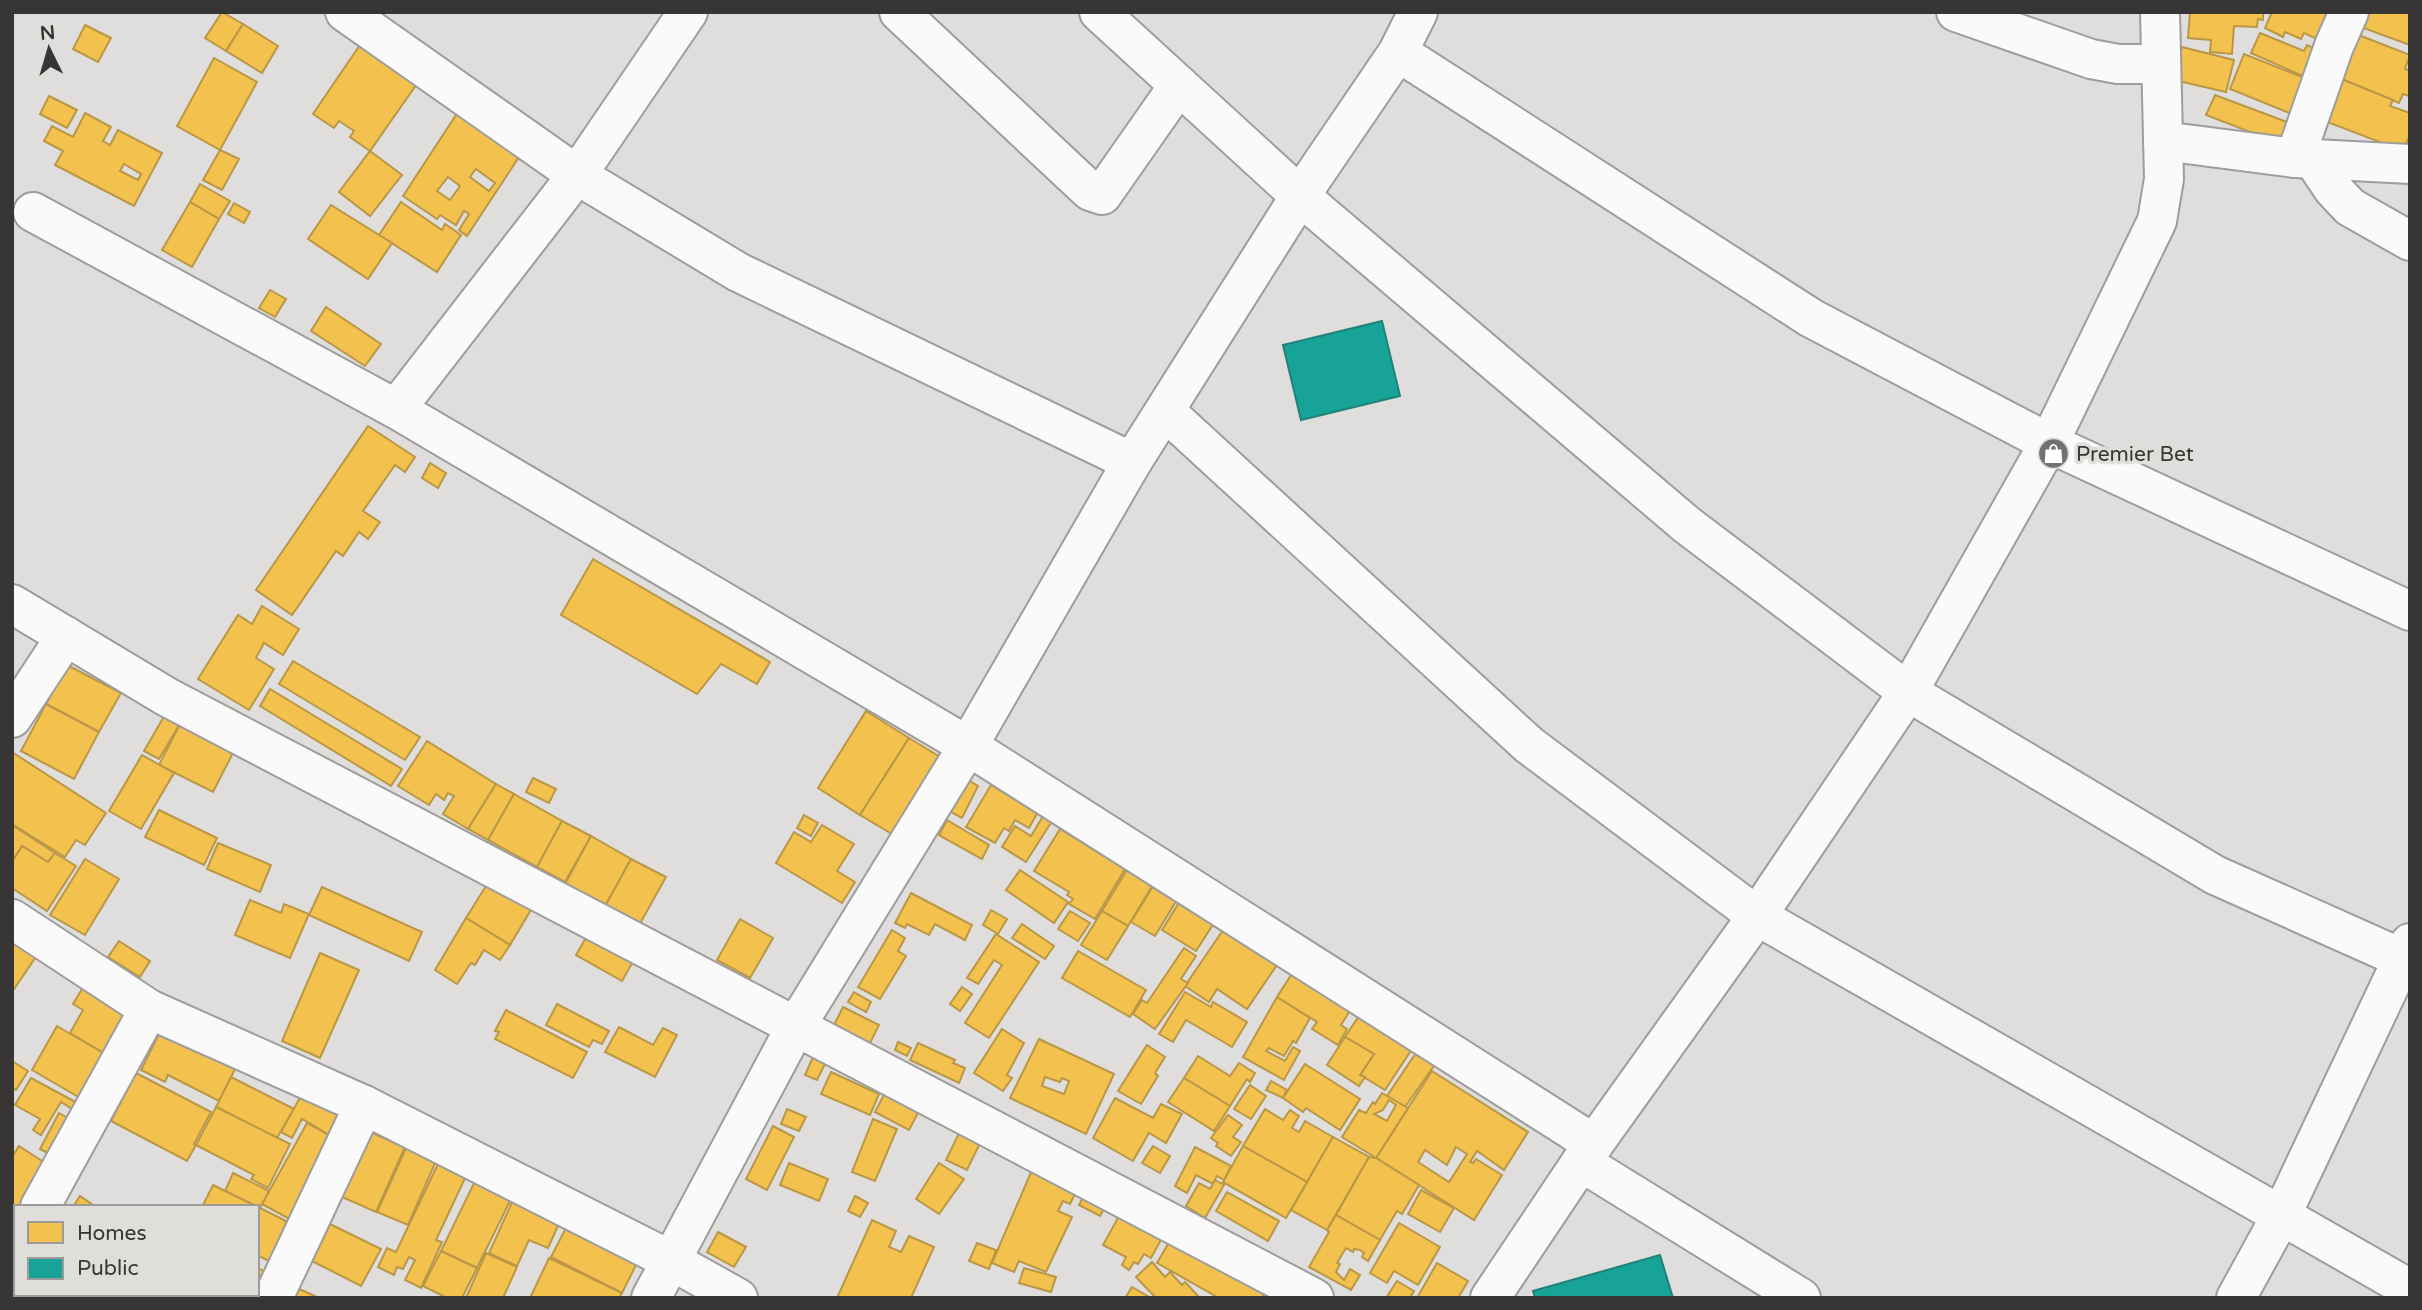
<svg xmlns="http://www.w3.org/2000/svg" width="2422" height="1310" viewBox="0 0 2422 1310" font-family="'Varela Round',sans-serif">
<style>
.homes{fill:#f2c14e;stroke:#ba9746;stroke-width:2;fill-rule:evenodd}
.public{fill:#17a398;stroke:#21827a;stroke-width:2}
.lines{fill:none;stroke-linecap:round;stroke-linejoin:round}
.minor-casing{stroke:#9e9d9c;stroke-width:42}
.minor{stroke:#fafafa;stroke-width:38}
.labels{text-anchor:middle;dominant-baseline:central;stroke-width:7;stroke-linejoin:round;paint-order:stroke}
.poi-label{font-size:21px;fill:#373635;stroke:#e0dedb;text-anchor:start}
</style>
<rect width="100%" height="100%" fill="#dfdedc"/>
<g class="homes">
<path d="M 222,12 L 243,24 L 226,51 L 205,38 Z"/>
<path d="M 2190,12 L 2263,12 L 2263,20 L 2258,19 L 2257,27 L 2234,26 L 2232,54 L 2210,52 L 2211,40 L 2188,38 Z"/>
<path d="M 2272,12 L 2343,12 L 2328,44 L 2304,33 L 2301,39 L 2285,32 L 2283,37 L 2265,28 Z"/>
<path d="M 2363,12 L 2410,12 L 2410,45 L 2358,26 Z"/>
<path d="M 243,24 L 278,46 L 262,73 L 226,51 Z"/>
<path d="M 85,25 L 111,38 L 98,62 L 73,49 Z"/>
<path d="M 2351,32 L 2410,55 L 2405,69 L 2410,71 L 2409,96 L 2403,94 L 2399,103 L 2334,76 Z"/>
<path d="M 2260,33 L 2304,51 L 2307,45 L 2329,55 L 2316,82 L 2251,53 Z"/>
<path d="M 364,39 L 421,78 L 370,151 L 350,137 L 354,131 L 339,121 L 334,128 L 313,114 Z"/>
<path d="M 2182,47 L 2234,60 L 2226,92 L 2174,80 Z"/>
<path d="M 2244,54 L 2307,79 L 2292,114 L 2230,89 Z"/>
<path d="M 214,58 L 257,82 L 220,150 L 177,126 Z"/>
<path d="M 2334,76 L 2393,100 L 2390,106 L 2410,113 L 2410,135 L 2403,151 L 2317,118 Z"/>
<path d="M 2215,95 L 2295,125 L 2286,146 L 2206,115 Z"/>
<path d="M 49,96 L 77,110 L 67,128 L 40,114 Z"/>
<path d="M 460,109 L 523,151 L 467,236 L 459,230 L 469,214 L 464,211 L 456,225 L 440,215 L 437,219 L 403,196 ZM 476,169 L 495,183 L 489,191 L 470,177 ZM 448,177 L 460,186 L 450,200 L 437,191 Z"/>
<path d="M 85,113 L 111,127 L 103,141 L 110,145 L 118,130 L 162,153 L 134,206 L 55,165 L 63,151 L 44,141 L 52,126 L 73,137 ZM 124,164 L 141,174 L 138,180 L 120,171 Z"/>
<path d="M 220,150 L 239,159 L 222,190 L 203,180 Z"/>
<path d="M 370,151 L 402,175 L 370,216 L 339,192 Z"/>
<path d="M 200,184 L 230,201 L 219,219 L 190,202 Z"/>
<path d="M 190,202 L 219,219 L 192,267 L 162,250 Z"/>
<path d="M 401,202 L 442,230 L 445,224 L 461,235 L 437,272 L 379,235 Z"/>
<path d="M 234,203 L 250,212 L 244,223 L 228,214 Z"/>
<path d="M 331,205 L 392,243 L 368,279 L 308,239 Z"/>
<path d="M 270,290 L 286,299 L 275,317 L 259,308 Z"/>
<path d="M 326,307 L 381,344 L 365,366 L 311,331 Z"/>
<path d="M 368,426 L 415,457 L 405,472 L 395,465 L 363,511 L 380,522 L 368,539 L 359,532 L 343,556 L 336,551 L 292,615 L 256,590 Z"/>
<path d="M 430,463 L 446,473 L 438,488 L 422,478 Z"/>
<path d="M 593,559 L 770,662 L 757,684 L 721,664 L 697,694 L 561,615 Z"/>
<path d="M 262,606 L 299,629 L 283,655 L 264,643 L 256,658 L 274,669 L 249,710 L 198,679 L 238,615 L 252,624 Z"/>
<path d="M 293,661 L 420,737 L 405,760 L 279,684 Z"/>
<path d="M 67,665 L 121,693 L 99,732 L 46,704 Z"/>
<path d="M 270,689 L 402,769 L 391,786 L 260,706 Z"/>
<path d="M 46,704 L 99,732 L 74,779 L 21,751 Z"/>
<path d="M 866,711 L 909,738 L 860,815 L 818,788 Z"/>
<path d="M 166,713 L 181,722 L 159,759 L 144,751 Z"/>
<path d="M 181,722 L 235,749 L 213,792 L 159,765 Z"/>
<path d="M 909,738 L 950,763 L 902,840 L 860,815 Z"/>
<path d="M 427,741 L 496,784 L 468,829 L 443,814 L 454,796 L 448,793 L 444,800 L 436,794 L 429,805 L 398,786 Z"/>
<path d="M 12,752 L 106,813 L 85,845 L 76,840 L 65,857 L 12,824 Z"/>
<path d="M 142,755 L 174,773 L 141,829 L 109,811 Z"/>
<path d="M 533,778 L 556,789 L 549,803 L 526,792 Z"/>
<path d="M 964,778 L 978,786 L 962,818 L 947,810 Z"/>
<path d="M 496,784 L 514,794 L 488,840 L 468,829 Z"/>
<path d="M 991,785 L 1038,812 L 1029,828 L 1015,820 L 1009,831 L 1004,828 L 995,843 L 966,827 Z"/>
<path d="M 514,794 L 562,821 L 537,867 L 488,840 Z"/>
<path d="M 159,810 L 217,838 L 204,865 L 145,837 Z"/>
<path d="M 804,815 L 818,823 L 811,836 L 797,828 Z"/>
<path d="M 1043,816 L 1052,821 L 1026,862 L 1002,847 L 1015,826 L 1031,836 Z"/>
<path d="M 947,820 L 989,845 L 982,859 L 939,835 Z"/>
<path d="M 562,821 L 591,836 L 565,882 L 537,867 Z"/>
<path d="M 12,825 L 55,853 L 48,862 L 22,846 L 12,862 Z"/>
<path d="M 822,825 L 854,844 L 837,871 L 855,882 L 842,903 L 776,863 L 794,832 L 811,842 Z"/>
<path d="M 1060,829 L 1125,869 L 1095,919 L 1069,904 L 1073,899 L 1067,895 L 1069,892 L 1034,871 Z"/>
<path d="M 591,836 L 631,859 L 603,910 L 565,884 Z"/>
<path d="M 218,843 L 271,865 L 260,892 L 207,869 Z"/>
<path d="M 22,846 L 48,862 L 55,853 L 76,866 L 47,911 L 12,888 L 12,862 Z"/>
<path d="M 85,859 L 119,879 L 85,935 L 50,915 Z"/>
<path d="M 631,859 L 666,877 L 637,929 L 603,910 Z"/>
<path d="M 1128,868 L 1154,883 L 1128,926 L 1102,911 Z"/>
<path d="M 1020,870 L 1068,902 L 1054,923 L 1006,890 Z"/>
<path d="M 491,878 L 535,903 L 510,945 L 466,918 Z"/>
<path d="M 1155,883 L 1178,898 L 1155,936 L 1131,922 Z"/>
<path d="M 322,887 L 422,932 L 409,961 L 309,915 Z"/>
<path d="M 911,893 L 972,925 L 965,940 L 935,924 L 929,935 L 907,924 L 905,928 L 895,923 Z"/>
<path d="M 250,900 L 281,913 L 284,904 L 309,914 L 290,958 L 235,935 Z"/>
<path d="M 1180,901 L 1214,923 L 1196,951 L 1162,930 Z"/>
<path d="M 991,910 L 1007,919 L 998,934 L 983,925 Z"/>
<path d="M 1070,911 L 1090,923 L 1078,941 L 1058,929 Z"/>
<path d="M 1102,911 L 1128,926 L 1107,960 L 1081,945 Z"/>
<path d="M 466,918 L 510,945 L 500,960 L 484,950 L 475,965 L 471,963 L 457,984 L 435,970 Z"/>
<path d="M 740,919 L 773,938 L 750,978 L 717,960 Z"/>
<path d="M 1022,924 L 1054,946 L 1045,959 L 1012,938 Z"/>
<path d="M 1225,927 L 1279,962 L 1247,1009 L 1217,989 L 1209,1002 L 1185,986 Z"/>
<path d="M 12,928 L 42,948 L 12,992 Z"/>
<path d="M 892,930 L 905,938 L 898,951 L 906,956 L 880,999 L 858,987 Z"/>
<path d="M 588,934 L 634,960 L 622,981 L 576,955 Z"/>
<path d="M 996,934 L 1039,962 L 989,1038 L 965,1023 L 1002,965 L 994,960 L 978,984 L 967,978 Z"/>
<path d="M 119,941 L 150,961 L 140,977 L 108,957 Z"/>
<path d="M 1184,948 L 1196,956 L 1181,979 L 1188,983 L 1155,1029 L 1133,1014 L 1142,1000 L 1147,1003 Z"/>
<path d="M 1078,951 L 1146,990 L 1130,1017 L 1062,978 Z"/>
<path d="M 320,953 L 359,970 L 320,1058 L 282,1041 Z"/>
<path d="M 1293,972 L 1351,1009 L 1341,1025 L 1347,1029 L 1338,1045 L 1312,1029 L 1317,1022 L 1277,997 Z"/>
<path d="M 85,984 L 138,1014 L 112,1058 L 70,1033 L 83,1010 L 73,1004 Z"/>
<path d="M 962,987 L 972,994 L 960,1011 L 950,1004 Z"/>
<path d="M 854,992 L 871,1002 L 866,1012 L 848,1002 Z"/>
<path d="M 1185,992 L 1211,1007 L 1213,1002 L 1247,1022 L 1232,1047 L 1186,1020 L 1173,1042 L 1159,1034 Z"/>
<path d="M 1277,997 L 1310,1018 L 1296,1043 L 1293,1041 L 1284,1056 L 1269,1048 L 1266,1051 L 1285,1061 L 1293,1047 L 1300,1051 L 1284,1080 L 1243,1057 Z"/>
<path d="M 557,1004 L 609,1031 L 602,1044 L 593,1040 L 589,1047 L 546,1025 Z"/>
<path d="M 843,1007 L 879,1025 L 870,1043 L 834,1025 Z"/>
<path d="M 506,1010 L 587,1052 L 573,1078 L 495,1039 L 499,1032 L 495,1031 Z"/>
<path d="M 1361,1013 L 1414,1046 L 1385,1090 L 1360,1075 L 1374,1054 L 1345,1037 Z"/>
<path d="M 57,1026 L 112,1058 L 87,1102 L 32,1070 Z"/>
<path d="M 619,1027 L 653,1045 L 663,1028 L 677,1035 L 655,1077 L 605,1052 Z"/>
<path d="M 162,1028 L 237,1065 L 219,1101 L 168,1075 L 165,1082 L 141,1070 Z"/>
<path d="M 1002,1029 L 1024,1043 L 1007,1075 L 1012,1078 L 1003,1091 L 974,1073 Z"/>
<path d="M 1345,1037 L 1374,1054 L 1360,1075 L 1365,1077 L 1359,1086 L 1327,1065 Z"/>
<path d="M 1039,1039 L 1114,1074 L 1086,1134 L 1010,1098 ZM 1045,1077 L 1060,1082 L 1062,1078 L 1069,1081 L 1064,1094 L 1042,1086 Z"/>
<path d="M 898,1042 L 911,1048 L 907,1056 L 895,1050 Z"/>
<path d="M 918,1043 L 955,1060 L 953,1063 L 965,1068 L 959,1083 L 910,1060 Z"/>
<path d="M 1147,1045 L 1165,1057 L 1155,1073 L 1158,1076 L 1141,1104 L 1118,1091 Z"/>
<path d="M 1418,1050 L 1436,1063 L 1405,1107 L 1387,1096 Z"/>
<path d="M 1198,1056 L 1230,1076 L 1239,1063 L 1255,1073 L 1250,1082 L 1247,1079 L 1230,1106 L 1184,1078 Z"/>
<path d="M 813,1057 L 826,1062 L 817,1080 L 805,1075 Z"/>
<path d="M 12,1061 L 28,1071 L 16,1090 L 12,1087 Z"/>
<path d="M 1305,1064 L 1360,1099 L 1340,1130 L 1306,1108 L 1303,1112 L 1283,1098 Z"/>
<path d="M 1432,1071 L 1528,1132 L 1504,1170 L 1477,1151 L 1470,1162 L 1473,1163 L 1476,1159 L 1502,1175 L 1474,1220 L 1376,1158 ZM 1456,1147 L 1467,1154 L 1449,1182 L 1418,1162 L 1425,1150 L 1447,1165 Z"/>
<path d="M 831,1072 L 879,1094 L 870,1115 L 821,1094 Z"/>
<path d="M 136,1073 L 211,1112 L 194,1144 L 196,1145 L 187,1161 L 111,1121 Z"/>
<path d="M 231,1077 L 294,1109 L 277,1138 L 216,1107 Z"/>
<path d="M 31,1078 L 81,1105 L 77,1112 L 61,1102 L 41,1135 L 33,1130 L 40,1119 L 15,1105 Z"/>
<path d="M 1184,1078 L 1230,1106 L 1214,1131 L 1168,1102 Z"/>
<path d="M 1271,1081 L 1287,1090 L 1283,1098 L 1266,1090 Z"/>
<path d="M 1250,1085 L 1266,1096 L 1251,1119 L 1234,1109 Z"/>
<path d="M 303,1092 L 353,1120 L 341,1142 L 302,1119 L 292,1138 L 281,1132 Z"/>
<path d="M 885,1093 L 919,1111 L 909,1130 L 875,1112 Z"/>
<path d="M 1382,1093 L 1408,1108 L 1376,1158 L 1342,1137 L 1359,1110 L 1366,1113 L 1373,1102 L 1375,1104 ZM 1389,1100 L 1396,1105 L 1387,1121 L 1374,1114 L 1383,1110 Z"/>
<path d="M 1115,1098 L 1153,1118 L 1161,1104 L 1182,1114 L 1166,1143 L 1149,1133 L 1133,1161 L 1093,1138 Z"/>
<path d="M 216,1107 L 290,1144 L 268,1188 L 251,1179 L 254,1175 L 196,1145 Z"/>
<path d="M 787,1109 L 806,1117 L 799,1131 L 781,1124 Z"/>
<path d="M 1265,1109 L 1283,1120 L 1290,1110 L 1299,1116 L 1292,1128 L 1299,1132 L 1305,1121 L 1333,1137 L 1307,1182 L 1243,1146 Z"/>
<path d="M 59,1113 L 78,1124 L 59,1159 L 40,1149 Z"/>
<path d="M 1228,1115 L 1242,1125 L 1233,1137 L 1241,1142 L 1231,1156 L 1216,1146 L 1218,1143 L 1211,1138 Z"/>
<path d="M 873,1119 L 897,1129 L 875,1181 L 852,1172 Z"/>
<path d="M 307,1123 L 341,1142 L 295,1222 L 262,1204 Z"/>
<path d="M 773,1126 L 794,1137 L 767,1190 L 746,1179 Z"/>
<path d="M 961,1129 L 982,1139 L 967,1170 L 946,1160 Z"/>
<path d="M 370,1132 L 405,1147 L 376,1212 L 342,1197 Z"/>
<path d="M 1333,1137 L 1369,1157 L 1327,1230 L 1291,1210 Z"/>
<path d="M 19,1146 L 56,1170 L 33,1207 L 16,1207 L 16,1224 L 12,1222 L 12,1157 Z"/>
<path d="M 1153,1146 L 1170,1156 L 1160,1173 L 1142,1163 Z"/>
<path d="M 1243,1146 L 1307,1182 L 1286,1218 L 1223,1182 Z"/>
<path d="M 1195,1147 L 1231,1166 L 1224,1180 L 1217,1176 L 1213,1184 L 1196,1175 L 1187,1193 L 1175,1186 Z"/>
<path d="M 406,1148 L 436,1161 L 408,1225 L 377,1212 Z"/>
<path d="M 1369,1157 L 1376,1158 L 1419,1185 L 1402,1214 L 1397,1211 L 1380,1240 L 1336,1215 Z"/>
<path d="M 789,1163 L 828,1179 L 819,1201 L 780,1185 Z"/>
<path d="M 939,1163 L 964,1179 L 939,1214 L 916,1199 Z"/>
<path d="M 1035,1163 L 1078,1188 L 1070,1204 L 1063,1201 L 1058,1211 L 1072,1217 L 1046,1272 L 1019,1261 L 1014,1272 L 992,1263 Z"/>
<path d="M 438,1164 L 466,1176 L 436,1240 L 442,1242 L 421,1288 L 405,1280 L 415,1260 L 409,1257 L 403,1269 L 397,1267 L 394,1275 L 378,1267 L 387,1248 L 396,1252 Z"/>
<path d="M 233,1173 L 269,1191 L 260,1208 L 225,1191 Z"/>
<path d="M 477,1177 L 513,1195 L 477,1268 L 441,1251 Z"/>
<path d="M 1215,1180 L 1224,1185 L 1205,1218 L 1186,1206 L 1199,1183 L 1210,1189 Z"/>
<path d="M 213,1185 L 260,1208 L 300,1228 L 280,1267 L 257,1255 L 257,1207 L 202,1207 Z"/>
<path d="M 1087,1189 L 1109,1200 L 1100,1216 L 1079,1205 Z"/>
<path d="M 1421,1190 L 1454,1208 L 1440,1232 L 1408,1214 Z"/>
<path d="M 1227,1192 L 1279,1221 L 1268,1241 L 1216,1211 Z"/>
<path d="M 80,1196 L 96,1207 L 73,1207 Z"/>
<path d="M 855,1196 L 868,1203 L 860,1217 L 848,1211 Z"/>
<path d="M 514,1198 L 561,1219 L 548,1248 L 529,1240 L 517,1266 L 489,1253 Z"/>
<path d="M 1125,1205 L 1167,1229 L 1151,1258 L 1144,1254 L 1138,1264 L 1134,1262 L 1129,1270 L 1122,1265 L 1126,1257 L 1103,1245 Z"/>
<path d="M 1336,1215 L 1380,1240 L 1368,1261 L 1362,1257 L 1364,1253 L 1360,1250 L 1354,1249 L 1353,1252 L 1346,1248 L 1337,1263 L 1340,1264 L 1336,1272 L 1344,1280 L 1350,1269 L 1360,1275 L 1351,1290 L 1309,1267 L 1329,1232 L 1327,1230 Z"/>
<path d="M 872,1220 L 896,1231 L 889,1247 L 901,1252 L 909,1236 L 934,1247 L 911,1298 L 837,1298 Z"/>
<path d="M 1399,1223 L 1440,1247 L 1418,1285 L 1394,1271 L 1387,1283 L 1370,1273 Z"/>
<path d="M 330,1224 L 381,1249 L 361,1286 L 312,1261 Z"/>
<path d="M 567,1226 L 638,1261 L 622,1293 L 551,1257 Z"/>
<path d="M 718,1232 L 746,1247 L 734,1267 L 707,1252 Z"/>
<path d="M 1175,1232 L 1269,1285 L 1262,1298 L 1219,1298 L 1157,1263 Z"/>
<path d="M 977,1243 L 996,1250 L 989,1269 L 969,1261 Z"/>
<path d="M 441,1251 L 477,1268 L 462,1298 L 447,1298 L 423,1286 Z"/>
<path d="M 486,1253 L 517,1267 L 503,1298 L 466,1298 Z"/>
<path d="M 549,1258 L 622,1293 L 619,1298 L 530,1298 Z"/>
<path d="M 1152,1262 L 1165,1277 L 1170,1272 L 1182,1285 L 1185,1282 L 1200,1298 L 1156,1298 L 1136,1277 Z"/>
<path d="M 1437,1263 L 1468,1281 L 1458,1298 L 1417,1298 Z"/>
<path d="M 257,1268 L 275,1276 L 259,1298 L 251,1294 L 257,1294 Z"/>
<path d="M 1024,1268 L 1056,1277 L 1051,1292 L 1019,1283 Z"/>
<path d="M 1397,1281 L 1414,1291 L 1410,1298 L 1386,1298 Z"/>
<path d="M 295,1287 L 319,1298 L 290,1298 Z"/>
<path d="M 1132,1287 L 1151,1298 L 1125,1298 Z"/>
<path d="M 33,1294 L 56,1294 L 54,1298 L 37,1298 Z"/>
<path d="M 72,1294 L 129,1294 L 134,1298 L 69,1298 Z"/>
<path d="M 143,1294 L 180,1294 L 177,1298 L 141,1298 Z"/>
</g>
<g class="public">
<path d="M 1382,321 L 1400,396 L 1301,420 L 1283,345 Z"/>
<path d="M 1660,1255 L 1673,1298 L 1535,1298 L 1533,1291 Z"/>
</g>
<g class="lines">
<defs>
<g id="minor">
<path d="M 345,12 L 577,175 L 738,272 L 1132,462"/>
<path d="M 899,12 L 1090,191 L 1102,195 L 1179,85"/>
<path d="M 1099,12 L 1300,196 L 1687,525 L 1908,692 L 2215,875 L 2410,962"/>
<path d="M 1956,12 L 2091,59 L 2118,64 L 2161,64"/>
<path d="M 1398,52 L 1811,318 L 2049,443 L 2410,611"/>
<path d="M 2163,141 L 2295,158 L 2410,164"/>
<path d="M 2295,158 L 2334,46 L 2349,12"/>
<path d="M 2313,159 L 2333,189 L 2350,207 L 2410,241"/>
<path d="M 33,212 L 396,409 L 968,746 L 1594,1144"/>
<path d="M 396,409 L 577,175 L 688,12"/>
<path d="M 1165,411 L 1529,745 L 1757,916 L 2410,1289"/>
<path d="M 12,604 L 167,697 L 1314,1298"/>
<path d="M 12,718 L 66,636"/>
<path d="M 12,919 L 149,1009 L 364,1105 L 670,1260 L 738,1298"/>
<path d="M 1581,1162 L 1801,1298"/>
<path d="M 40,1207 L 149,1009"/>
<path d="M 12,1257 L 16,1251"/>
<path d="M 273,1298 L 364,1105"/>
<path d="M 651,1298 L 796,1026 L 968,746 L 1132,462 L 1300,196 L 1398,52 L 1418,12"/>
<path d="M 1490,1298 L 1581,1162 L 1757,916 L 1908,692 L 2049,443 L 2157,221 L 2164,179 L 2160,12"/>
<path d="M 2236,1298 L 2281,1216 L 2410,943"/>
</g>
</defs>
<use href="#minor" class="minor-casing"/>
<use href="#minor" class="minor"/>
</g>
<defs>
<symbol id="shop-disc" viewBox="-11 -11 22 22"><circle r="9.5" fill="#72716f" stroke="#e0dedb"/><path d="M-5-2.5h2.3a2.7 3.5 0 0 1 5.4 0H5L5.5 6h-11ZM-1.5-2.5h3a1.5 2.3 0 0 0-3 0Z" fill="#fff"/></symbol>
</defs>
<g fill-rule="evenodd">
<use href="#shop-disc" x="2036" y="436" width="35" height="35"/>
</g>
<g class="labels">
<g class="poi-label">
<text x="2076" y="454">Premier Bet</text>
</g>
</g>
<rect width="2422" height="1310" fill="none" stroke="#373635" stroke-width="28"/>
<rect x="14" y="1205" width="245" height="91" fill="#e0dedb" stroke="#9c9b99" stroke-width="2"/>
<rect x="28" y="1222" width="35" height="21" fill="#f2c14e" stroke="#9c9b99" stroke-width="2"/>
<text x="77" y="1240" font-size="21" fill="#373635">Homes</text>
<rect x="28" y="1258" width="35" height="21" fill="#17a398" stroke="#9c9b99" stroke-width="2"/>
<text x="77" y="1275" font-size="21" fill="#373635">Public</text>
<g transform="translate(49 49) rotate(355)" stroke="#e0dedb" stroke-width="5" paint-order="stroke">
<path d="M0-5L12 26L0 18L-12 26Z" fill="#373635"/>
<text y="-10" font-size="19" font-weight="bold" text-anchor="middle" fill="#373635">N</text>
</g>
</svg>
